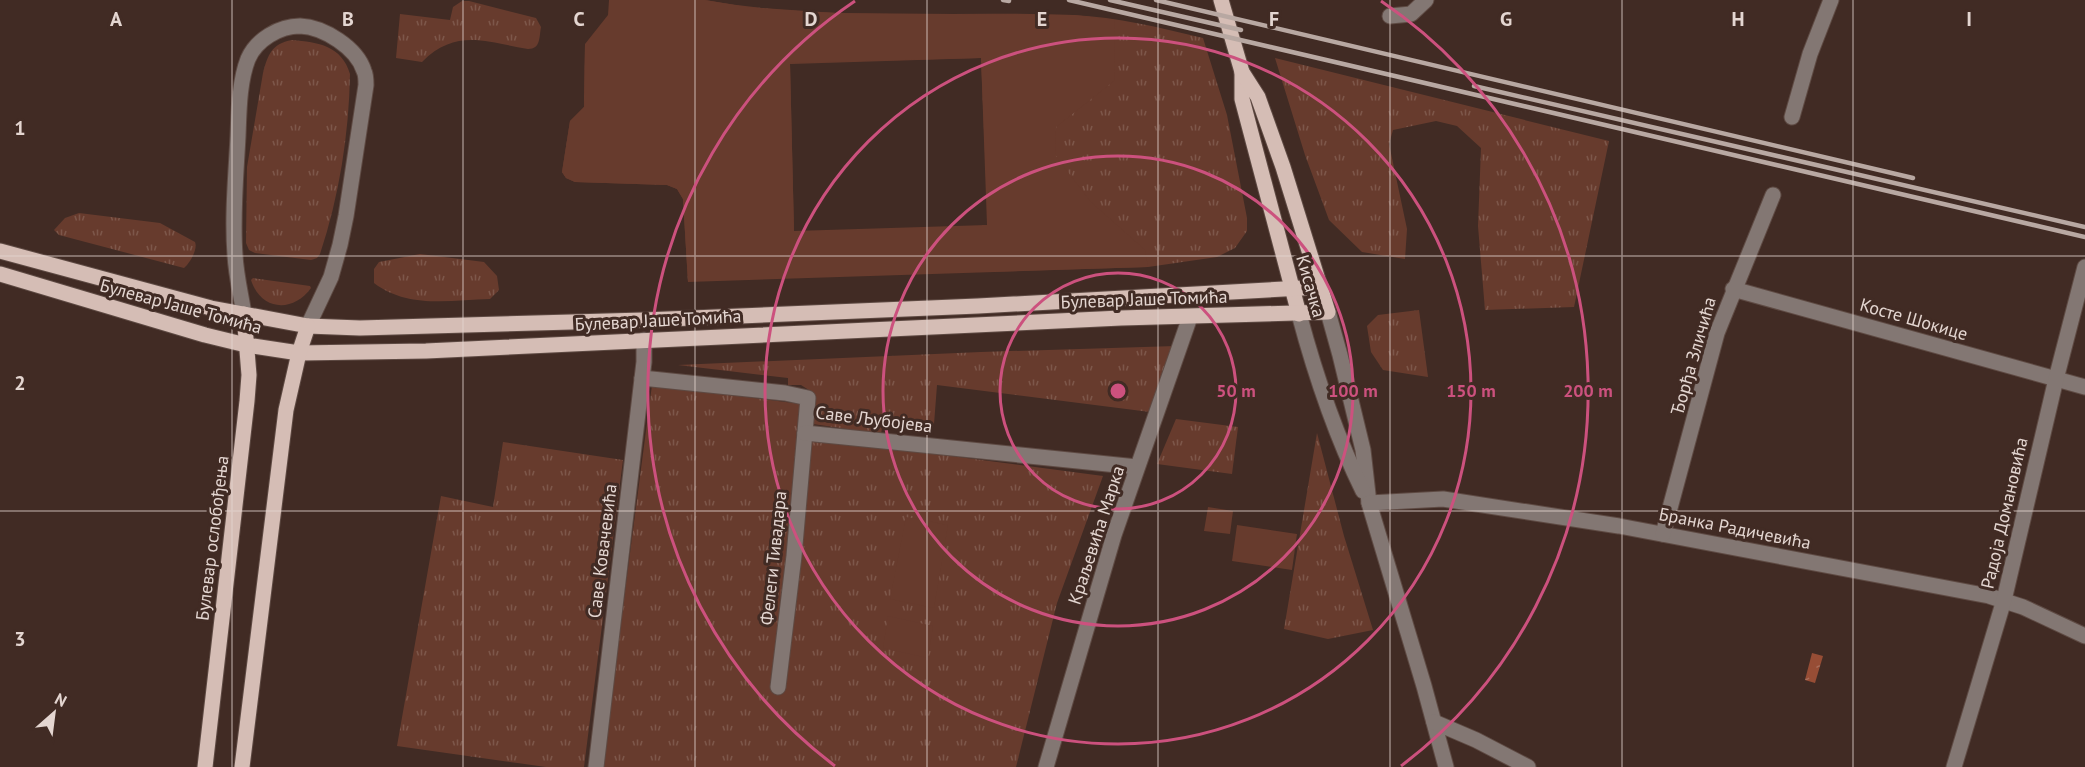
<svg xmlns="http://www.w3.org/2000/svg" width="2085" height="767" viewBox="0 0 2085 767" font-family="'PT Sans',sans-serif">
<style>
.grass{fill:url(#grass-tufts)}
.green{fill:#673b2d;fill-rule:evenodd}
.water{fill:url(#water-ripples)}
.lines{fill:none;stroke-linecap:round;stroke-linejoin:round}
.minor-casing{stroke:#5e4a43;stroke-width:17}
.major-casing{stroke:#5e4a43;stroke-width:17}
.minor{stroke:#837773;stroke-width:15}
.major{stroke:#d5bdb5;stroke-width:15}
.rail{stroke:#b8a8a2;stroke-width:4.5}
.grid{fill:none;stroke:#e4d6d1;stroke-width:1.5;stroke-opacity:0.55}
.ring{fill:none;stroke:#cc517e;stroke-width:3}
.labels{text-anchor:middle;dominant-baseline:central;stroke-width:6;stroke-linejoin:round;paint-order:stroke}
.street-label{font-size:18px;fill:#e4d6d1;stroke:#412b24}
.grid-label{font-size:20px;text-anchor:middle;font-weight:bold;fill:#e4d6d1;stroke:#412b24;stroke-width:6;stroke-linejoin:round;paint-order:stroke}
.centre{fill:#cc517e;stroke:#412b24;stroke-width:3}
.ring-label{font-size:18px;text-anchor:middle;font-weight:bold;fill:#cc517e;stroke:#412b24;stroke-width:6;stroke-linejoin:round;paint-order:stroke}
</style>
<defs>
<pattern id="grass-tufts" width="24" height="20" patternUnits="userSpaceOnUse" patternTransform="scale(1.5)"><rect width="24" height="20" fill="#673b2d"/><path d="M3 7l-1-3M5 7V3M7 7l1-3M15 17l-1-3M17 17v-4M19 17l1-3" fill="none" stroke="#7d574a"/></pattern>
<pattern id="water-ripples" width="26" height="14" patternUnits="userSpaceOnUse" patternTransform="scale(1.5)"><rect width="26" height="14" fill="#974d35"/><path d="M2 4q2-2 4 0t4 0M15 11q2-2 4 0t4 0" fill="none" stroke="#aa6e5b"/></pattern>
</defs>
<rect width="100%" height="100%" fill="#412b24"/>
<g class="grass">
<path d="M 705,0 C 827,22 950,10 1073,15 C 1117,17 1161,28 1203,38 L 1227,115 L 1247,218 L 1247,231 L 1235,248 L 1217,257 L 1148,267 L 983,272 L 982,225 L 988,225 L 981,58 L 790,64 L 794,232 L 688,282 L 683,199 L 677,189 L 667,185 L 575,182 L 566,178 L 562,172 L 570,121 L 584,107 L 585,44 L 701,60 Z"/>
<path d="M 462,1 L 469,1 L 536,18 L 541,27 C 539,37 541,49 528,49 C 486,42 456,28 422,62 L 396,58 L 400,14 L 450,20 L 453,7 Z"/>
<path d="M 292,40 C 318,42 342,46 350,74 C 349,134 339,197 320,254 L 317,258 L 311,260 L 255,253 L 249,250 L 246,243 L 247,167 L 263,73 C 268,55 271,44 292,40 Z"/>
<path d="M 1275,58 L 1609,141 L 1574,307 L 1485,310 L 1478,226 L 1481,148 L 1457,126 L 1436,121 L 1393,130 L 1389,144 L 1407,229 L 1405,259 L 1362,252 L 1329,220 L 1305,155 Z"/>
<path d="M 79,213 L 160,223 L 195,242 C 198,249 190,263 184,268 L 59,235 L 54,230 L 65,218 Z"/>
<path d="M 420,254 L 484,262 L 497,276 L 499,290 L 490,299 C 451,300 408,309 374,283 L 374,269 L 379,262 Z"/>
<path d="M 253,278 L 310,286 L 311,288 C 293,313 261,311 251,280 Z"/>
<path d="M 1419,310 L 1428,377 L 1383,370 L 1371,352 L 1367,326 L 1378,315 Z"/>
<path d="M 1176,346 L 1150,412 L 937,385 L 934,424 L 884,416 L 881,434 L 813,424 L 815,394 L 801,385 L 788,385 L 788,378 L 678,365 L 981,352 Z"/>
<path d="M 652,385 L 801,404 L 798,436 L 1103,476 L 1057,603 L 1016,767 L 602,767 Z"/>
<path d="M 1176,419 L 1238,427 L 1232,474 L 1157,464 Z"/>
<path d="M 1317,433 L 1344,536 L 1373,630 L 1328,639 L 1284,629 Z"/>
<path d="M 503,442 L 623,460 L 584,767 L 546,767 L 397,746 L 441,496 L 493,507 Z"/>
</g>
<g class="green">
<path d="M 609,0 L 705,0 L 747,7 L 836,13 L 1075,15 L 1115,20 L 1114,81 L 1056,127 L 1055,155 L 1090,201 L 1145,250 L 1148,267 L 688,282 L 683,199 L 677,189 L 667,185 L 575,182 L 566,178 L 562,172 L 570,121 L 584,107 L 585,44 L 608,15 ZM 981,58 L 987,225 L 794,231 L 790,63 Z"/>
<path d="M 1208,507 L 1233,511 L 1230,534 L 1204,531 Z"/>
<path d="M 906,517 L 948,525 L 934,608 L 890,599 Z"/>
<path d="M 1237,525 L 1297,534 L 1292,570 L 1232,561 Z"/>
<path d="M 888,616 L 933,626 L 928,658 L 883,648 Z"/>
</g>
<path class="water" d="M 1812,653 L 1823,656 L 1815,683 L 1805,680 Z"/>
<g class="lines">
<defs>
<g id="minor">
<path d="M 1390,16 L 1411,14 L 1426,0"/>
<path d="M 1792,117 L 1810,54 L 1831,0"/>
<path d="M 1733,289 L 2085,387"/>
<path d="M 1328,312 L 1340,355 L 1363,450 L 1369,503 L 1424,686 L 1446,767"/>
<path d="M 244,314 C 241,295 236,275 235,255 C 232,216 236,175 238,136 C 239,112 239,82 248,59 C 256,40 279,26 300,26 C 324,27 357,48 364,71 C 366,75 366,81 366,85 L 346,216 L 340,245 L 331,277 L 308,326"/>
<path d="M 1299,314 C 1315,374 1335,434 1363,491"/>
<path d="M 642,378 L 785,393 L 808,398 L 794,556 L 778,687"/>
<path d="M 805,433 L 1137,467"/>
<path d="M 1369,503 L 1443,499 L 1619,526 L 1989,596 L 2023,607 L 2085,636"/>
<path d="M 1663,534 L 1717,333 L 1773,195"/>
<path d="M 1434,722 L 1476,740 L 1528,767"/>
<path d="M 596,767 L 644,362 L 644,340"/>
<path d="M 1046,767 L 1114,535 L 1190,317"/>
<path d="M 1954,767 L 2004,600 L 2056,379 L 2085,267"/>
</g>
<g id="major">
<path d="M 1242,72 L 1242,99 L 1299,314"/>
<path d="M 0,251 L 211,308 L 308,326 L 360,328 L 644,320 L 978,306 L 1320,287"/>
<path d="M 0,274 L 205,335 L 246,345 L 299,353 L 426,351 L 1121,318 L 1328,312 L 1283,167 L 1258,97 L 1242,72 L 1221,0"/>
<path d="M 205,767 L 247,401 L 249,375 L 244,314"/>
<path d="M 242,767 L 286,410 L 299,353 L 308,326"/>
</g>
</defs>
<use href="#minor" class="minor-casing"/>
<use href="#major" class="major-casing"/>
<use href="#minor" class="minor"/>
<use href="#major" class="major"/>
<g class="rail">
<path d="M 1003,0 L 1009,1"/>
<path d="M 1069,0 L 2085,237"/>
<path d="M 1110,0 L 1241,30"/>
<path d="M 1156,0 L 1913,178"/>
<path d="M 1474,86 L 2085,227"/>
</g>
</g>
<path class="grid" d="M 232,0 L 232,767M 463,0 L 463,767M 695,0 L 695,767M 927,0 L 927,767M 1158,0 L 1158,767M 1390,0 L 1390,767M 1622,0 L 1622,767M 1853,0 L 1853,767M 0,256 L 2085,256M 0,511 L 2085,511"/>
<g class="ring">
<circle cx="1118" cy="391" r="118"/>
<circle cx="1118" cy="391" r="235"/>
<circle cx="1118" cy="391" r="353"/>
<path d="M835 766A470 470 0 0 1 855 1M1381 1A470 470 0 0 1 1401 766"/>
</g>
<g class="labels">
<g class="street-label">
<text transform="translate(1311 286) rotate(74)">Кисачка</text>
<text transform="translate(1144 299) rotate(-2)">Булевар Јаше Томића</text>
<text transform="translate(181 306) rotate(15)">Булевар Јаше Томића</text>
<text transform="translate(1914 319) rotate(16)">Косте Шокице</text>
<text transform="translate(658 320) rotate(-3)">Булевар Јаше Томића</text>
<text transform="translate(1693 356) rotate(-74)">Ђорђа Зличића</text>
<text transform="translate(874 419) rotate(7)">Саве Љубојева</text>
<text transform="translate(2004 513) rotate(-77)">Радоја Домановића</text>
<text transform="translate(1735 528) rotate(11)">Бранка Радичевића</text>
<text transform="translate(1096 535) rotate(-72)">Краљевића Марка</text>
<text transform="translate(212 538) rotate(-83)">Булевар ослобођења</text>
<text transform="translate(602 551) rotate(-83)">Саве Ковачевића</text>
<text transform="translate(773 558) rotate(-84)">Фелеги Тивадара</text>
</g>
</g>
<g class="grid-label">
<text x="116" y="26">A</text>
<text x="348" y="26">B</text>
<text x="579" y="26">C</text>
<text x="811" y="26">D</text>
<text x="1042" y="26">E</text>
<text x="1274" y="26">F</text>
<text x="1506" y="26">G</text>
<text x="1738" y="26">H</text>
<text x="1969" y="26">I</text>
<text x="20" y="135">1</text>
<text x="20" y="390">2</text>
<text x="20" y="646">3</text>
</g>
<circle cx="1118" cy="391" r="9" class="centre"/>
<g class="ring-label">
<text x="1236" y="397">50 m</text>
<text x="1353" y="397">100 m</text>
<text x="1471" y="397">150 m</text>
<text x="1588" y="397">200 m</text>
</g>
<g transform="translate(54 713) rotate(28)" stroke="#412b24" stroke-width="4.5" paint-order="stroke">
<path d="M0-4.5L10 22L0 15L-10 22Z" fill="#e4d6d1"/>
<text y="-9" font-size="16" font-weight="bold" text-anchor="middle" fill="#e4d6d1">N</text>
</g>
</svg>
